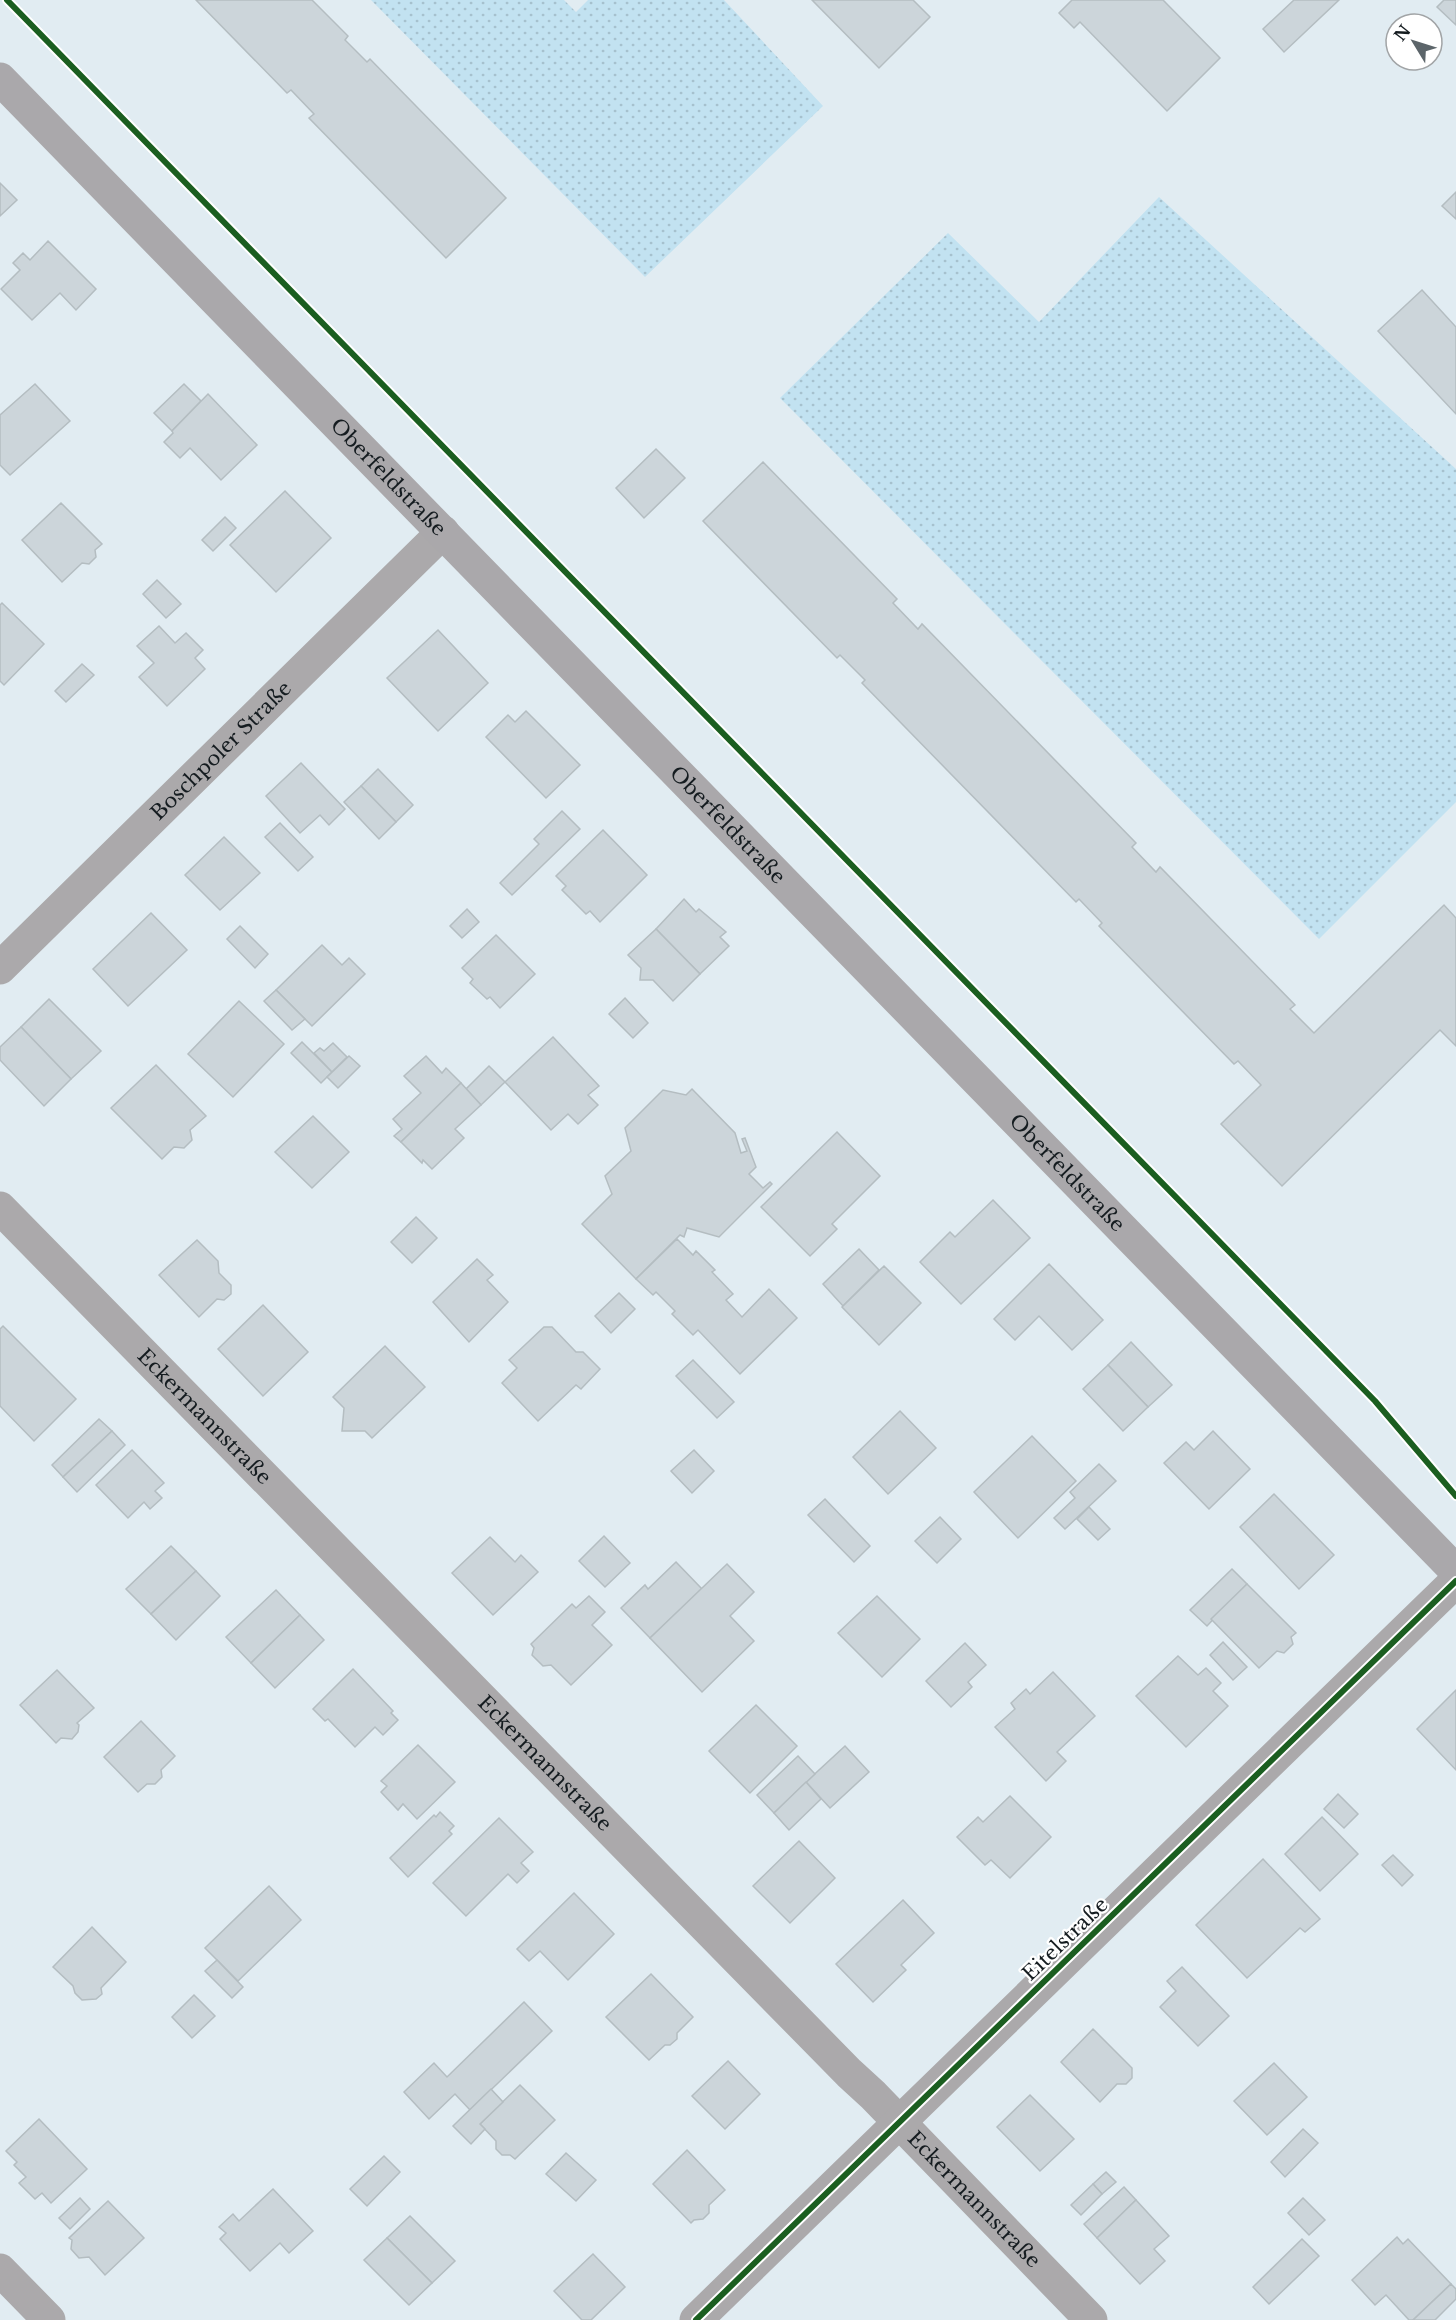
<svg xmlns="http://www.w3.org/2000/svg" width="1456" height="2320" viewBox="0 0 1456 2320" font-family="'Libre Baskerville',serif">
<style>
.green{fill:url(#green-dots)}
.building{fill:#ccd5da;stroke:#b4bdc1;stroke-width:1.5}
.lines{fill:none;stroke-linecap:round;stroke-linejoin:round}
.street{stroke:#aba9ab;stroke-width:33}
.secondary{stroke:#aaa8ab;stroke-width:33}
.cycleway-casing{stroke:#fff;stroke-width:10}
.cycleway{stroke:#1b5e20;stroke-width:6}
.labels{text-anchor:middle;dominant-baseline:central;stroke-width:4.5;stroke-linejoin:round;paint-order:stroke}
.street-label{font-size:20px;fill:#151c20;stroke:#fff}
</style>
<defs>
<pattern id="green-dots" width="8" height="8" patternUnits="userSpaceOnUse" patternTransform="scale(1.5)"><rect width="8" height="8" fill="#c2e2f1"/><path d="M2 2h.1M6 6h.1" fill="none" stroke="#a6c1ce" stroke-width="1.8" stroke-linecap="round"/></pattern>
</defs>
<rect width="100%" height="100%" fill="#e1ecf2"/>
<g class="green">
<path d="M 371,0 L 564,0 L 576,12 L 588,0 L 724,0 L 823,106 L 645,277 Z"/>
<path d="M 1159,197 L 1456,469 L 1456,802 L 1319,939 L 780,398 L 948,233 L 1039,322 Z"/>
</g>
<g class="building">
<path d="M 196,0 L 312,0 L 348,36 L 345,40 L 367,62 L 370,59 L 506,198 L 446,258 L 309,118 L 314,114 L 291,90 L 287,93 Z"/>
<path d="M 812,0 L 913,0 L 930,17 L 879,68 Z"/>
<path d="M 1072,0 L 1163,0 L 1220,58 L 1167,111 L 1080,22 L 1074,28 L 1059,13 Z"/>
<path d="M 1294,0 L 1339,0 L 1284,52 L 1263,29 Z"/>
<path d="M 1444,0 L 1456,0 L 1456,25 L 1437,7 Z"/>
<path d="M 0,183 L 17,200 L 0,216 Z"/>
<path d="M 1456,192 L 1456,219 L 1442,206 Z"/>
<path d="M 48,241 L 96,289 L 76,310 L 60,293 L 32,320 L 1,289 L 20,270 L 13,263 L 23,253 L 30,260 Z"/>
<path d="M 1422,290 L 1456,327 L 1456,414 L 1378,331 Z"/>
<path d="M 35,384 L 70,421 L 10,475 L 0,465 L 0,415 Z"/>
<path d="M 184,384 L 201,401 L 172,431 L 154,413 Z"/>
<path d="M 208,394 L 257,445 L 221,480 L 190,448 L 180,458 L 164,442 L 173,433 L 172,431 Z"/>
<path d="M 656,449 L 685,478 L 644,518 L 616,488 Z"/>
<path d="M 763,462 L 897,599 L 893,603 L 918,629 L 922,624 L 1136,843 L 1132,847 L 1156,872 L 1160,867 L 1295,1005 L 1290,1009 L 1314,1033 L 1444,905 L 1456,918 L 1456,1046 L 1440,1030 L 1282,1186 L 1221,1124 L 1261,1085 L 1238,1061 L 1234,1064 L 1099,926 L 1102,923 L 1079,899 L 1076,902 L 862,683 L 865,680 L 840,655 L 837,658 L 703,521 Z"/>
<path d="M 285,491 L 331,538 L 276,592 L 230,545 Z"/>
<path d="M 61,503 L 102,544 L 95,550 L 96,557 L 89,564 L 82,563 L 62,582 L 22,540 Z"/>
<path d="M 225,517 L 236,528 L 213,551 L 202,540 Z"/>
<path d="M 157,580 L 181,604 L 166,618 L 143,594 Z"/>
<path d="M 2,603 L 44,644 L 4,685 L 0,681 L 0,605 Z"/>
<path d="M 159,626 L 175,643 L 186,633 L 203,650 L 195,658 L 205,669 L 167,706 L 139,677 L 154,663 L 137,646 Z"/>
<path d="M 438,630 L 488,683 L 438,731 L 387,678 Z"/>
<path d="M 82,664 L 94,675 L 66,702 L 55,691 Z"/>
<path d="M 526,711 L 580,765 L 546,798 L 486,737 L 508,715 L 515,722 Z"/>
<path d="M 301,763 L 345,809 L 329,825 L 320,815 L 300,833 L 266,796 Z"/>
<path d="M 378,769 L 413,805 L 396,822 L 361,786 Z"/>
<path d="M 361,786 L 396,822 L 379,839 L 344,802 Z"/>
<path d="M 562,811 L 580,829 L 512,895 L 500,883 L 539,844 L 534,839 Z"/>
<path d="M 280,823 L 313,857 L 298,871 L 265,837 Z"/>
<path d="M 603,830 L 647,875 L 600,922 L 590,911 L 586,914 L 562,890 L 566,886 L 556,876 Z"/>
<path d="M 224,837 L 260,873 L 220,910 L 185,875 Z"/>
<path d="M 684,899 L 696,912 L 699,909 L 726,932 L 720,937 L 729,946 L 700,974 L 656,929 Z"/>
<path d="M 467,909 L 479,922 L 462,938 L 450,926 Z"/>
<path d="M 151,913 L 187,950 L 128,1006 L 93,969 Z"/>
<path d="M 240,926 L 268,954 L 255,968 L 227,939 Z"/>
<path d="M 656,929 L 700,974 L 673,1001 L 653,980 L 640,980 L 641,968 L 628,955 Z"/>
<path d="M 496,935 L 535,974 L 500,1008 L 490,997 L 487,999 L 470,983 L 473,979 L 462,968 Z"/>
<path d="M 322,945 L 342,965 L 349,958 L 365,974 L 312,1026 L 276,990 Z"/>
<path d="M 276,990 L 305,1019 L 292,1030 L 264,1001 Z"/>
<path d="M 625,998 L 648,1023 L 633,1038 L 609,1014 Z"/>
<path d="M 49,999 L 101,1051 L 71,1079 L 21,1027 Z"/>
<path d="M 239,1001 L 284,1044 L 233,1097 L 188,1054 Z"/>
<path d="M 21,1027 L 71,1079 L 44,1106 L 0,1060 L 0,1047 Z"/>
<path d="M 553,1037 L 599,1086 L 588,1095 L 598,1105 L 578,1124 L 568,1114 L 551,1130 L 505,1082 Z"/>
<path d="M 302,1042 L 332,1072 L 321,1083 L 291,1053 Z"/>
<path d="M 333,1043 L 347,1057 L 332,1072 L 314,1053 L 320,1048 L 324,1051 Z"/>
<path d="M 349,1056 L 360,1066 L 338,1088 L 327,1077 Z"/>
<path d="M 426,1056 L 442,1073 L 446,1068 L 461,1083 L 401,1142 L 394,1136 L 402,1129 L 393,1119 L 421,1093 L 404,1076 Z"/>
<path d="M 156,1065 L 206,1116 L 190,1130 L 192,1140 L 184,1148 L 174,1147 L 162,1159 L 111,1108 Z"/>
<path d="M 489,1066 L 505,1082 L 481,1105 L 466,1089 Z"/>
<path d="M 461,1083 L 481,1105 L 455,1129 L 464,1138 L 432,1169 L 423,1160 L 422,1163 L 401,1142 Z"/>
<path d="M 692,1089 L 735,1133 L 741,1153 L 747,1151 L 742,1139 L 745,1138 L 756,1167 L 749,1174 L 763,1188 L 770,1182 L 772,1184 L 719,1237 L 687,1228 L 684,1237 L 680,1235 L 636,1279 L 582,1224 L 612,1194 L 605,1176 L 631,1151 L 625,1128 L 663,1090 L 686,1095 Z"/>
<path d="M 313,1116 L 349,1152 L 312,1188 L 275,1152 Z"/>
<path d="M 837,1132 L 880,1176 L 832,1224 L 837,1229 L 810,1256 L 761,1207 Z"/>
<path d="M 993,1200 L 1030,1238 L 961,1304 L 920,1262 L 950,1232 L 955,1237 Z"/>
<path d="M 416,1217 L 437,1238 L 412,1263 L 391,1242 Z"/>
<path d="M 677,1239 L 693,1255 L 696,1251 L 715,1270 L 712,1272 L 733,1294 L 726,1300 L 742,1317 L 769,1289 L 797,1318 L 740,1374 L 698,1330 L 693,1335 L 672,1314 L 675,1311 L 656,1292 L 653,1295 L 636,1279 Z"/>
<path d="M 197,1240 L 218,1261 L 219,1273 L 231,1285 L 231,1294 L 224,1300 L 217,1299 L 199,1317 L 159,1275 Z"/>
<path d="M 859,1249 L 879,1270 L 843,1306 L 823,1284 Z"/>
<path d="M 477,1259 L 493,1275 L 487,1280 L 508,1302 L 469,1342 L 433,1302 Z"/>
<path d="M 1049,1264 L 1103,1320 L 1072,1350 L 1039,1316 L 1015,1340 L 994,1319 Z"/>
<path d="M 884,1266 L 921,1303 L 879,1345 L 842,1307 Z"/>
<path d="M 619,1293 L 635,1309 L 611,1333 L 595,1316 Z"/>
<path d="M 263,1305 L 308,1352 L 263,1396 L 218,1349 Z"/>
<path d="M 3,1326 L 76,1399 L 34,1441 L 0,1406 L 0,1329 Z"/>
<path d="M 544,1327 L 552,1327 L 576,1352 L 583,1352 L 600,1369 L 581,1389 L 576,1385 L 538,1421 L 502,1383 L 517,1368 L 509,1360 Z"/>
<path d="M 1131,1342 L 1172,1385 L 1148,1407 L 1108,1365 Z"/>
<path d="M 385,1346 L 425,1387 L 372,1438 L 365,1431 L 342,1431 L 344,1408 L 333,1397 Z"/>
<path d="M 693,1360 L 734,1402 L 717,1418 L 676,1376 Z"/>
<path d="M 1108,1365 L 1148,1407 L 1123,1431 L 1083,1389 Z"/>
<path d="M 900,1411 L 936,1448 L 888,1494 L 853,1457 Z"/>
<path d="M 99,1419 L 112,1431 L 63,1477 L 52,1465 Z"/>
<path d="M 112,1431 L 125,1445 L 77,1492 L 63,1477 Z"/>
<path d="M 1213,1431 L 1250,1469 L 1209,1509 L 1164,1463 L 1186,1442 L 1194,1450 Z"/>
<path d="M 1032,1436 L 1076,1481 L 1018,1538 L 974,1492 Z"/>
<path d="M 132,1450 L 164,1483 L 155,1491 L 162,1498 L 150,1509 L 144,1502 L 128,1518 L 96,1485 Z"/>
<path d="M 694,1450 L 714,1471 L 692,1493 L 671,1471 Z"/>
<path d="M 1099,1464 L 1116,1481 L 1065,1529 L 1054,1518 L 1075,1498 L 1070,1492 Z"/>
<path d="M 1274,1494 L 1334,1555 L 1299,1589 L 1240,1527 Z"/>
<path d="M 825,1499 L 870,1546 L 854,1562 L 808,1515 Z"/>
<path d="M 1089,1507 L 1110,1529 L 1098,1540 L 1077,1519 Z"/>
<path d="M 940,1517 L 961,1539 L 937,1563 L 915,1541 Z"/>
<path d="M 604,1536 L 630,1563 L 605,1587 L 579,1561 Z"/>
<path d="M 490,1537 L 515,1562 L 521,1555 L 538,1572 L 493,1615 L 452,1573 Z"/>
<path d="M 171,1546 L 196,1571 L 151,1614 L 126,1589 Z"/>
<path d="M 676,1562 L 702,1589 L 650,1638 L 621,1608 L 645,1585 L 648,1589 Z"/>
<path d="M 727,1564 L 754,1592 L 730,1616 L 754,1641 L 702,1692 L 650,1638 Z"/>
<path d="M 1232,1569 L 1247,1584 L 1207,1626 L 1190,1610 Z"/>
<path d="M 196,1571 L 220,1596 L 176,1640 L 151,1614 Z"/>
<path d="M 1247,1584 L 1296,1633 L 1291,1637 L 1293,1644 L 1284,1653 L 1277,1651 L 1259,1668 L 1211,1619 Z"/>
<path d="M 276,1590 L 300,1615 L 251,1663 L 226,1637 Z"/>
<path d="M 589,1596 L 605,1612 L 592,1625 L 612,1645 L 571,1685 L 551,1665 L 543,1666 L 532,1655 L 534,1648 L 531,1644 L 572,1604 L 576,1608 Z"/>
<path d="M 877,1596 L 920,1639 L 882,1677 L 838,1633 Z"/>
<path d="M 300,1615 L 324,1640 L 275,1688 L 251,1663 Z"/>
<path d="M 1223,1642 L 1247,1667 L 1233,1680 L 1210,1655 Z"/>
<path d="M 965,1643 L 986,1665 L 968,1682 L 972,1687 L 951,1707 L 926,1681 Z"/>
<path d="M 1178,1656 L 1198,1675 L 1206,1668 L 1221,1683 L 1213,1691 L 1228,1706 L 1186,1747 L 1136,1696 Z"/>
<path d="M 353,1669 L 393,1711 L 391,1713 L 398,1720 L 383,1735 L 375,1727 L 355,1747 L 328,1719 L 325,1721 L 313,1709 Z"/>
<path d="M 57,1670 L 94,1708 L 77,1723 L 79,1725 L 78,1732 L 72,1739 L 61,1738 L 56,1743 L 20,1705 Z"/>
<path d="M 1053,1672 L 1095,1716 L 1057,1752 L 1066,1761 L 1046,1781 L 995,1727 L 1015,1709 L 1011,1703 L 1026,1689 L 1030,1694 Z"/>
<path d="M 1456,1690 L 1456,1770 L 1417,1729 Z"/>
<path d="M 756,1705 L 797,1746 L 750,1793 L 709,1751 Z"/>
<path d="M 141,1721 L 175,1756 L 161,1770 L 162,1777 L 155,1784 L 147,1784 L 138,1792 L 104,1757 Z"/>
<path d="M 418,1745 L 455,1782 L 417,1819 L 403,1804 L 398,1810 L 381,1792 L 387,1786 L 381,1781 Z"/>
<path d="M 845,1746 L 869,1772 L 830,1808 L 806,1782 Z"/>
<path d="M 798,1756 L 815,1774 L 774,1813 L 757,1795 Z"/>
<path d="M 806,1782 L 821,1799 L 789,1830 L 774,1813 Z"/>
<path d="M 1338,1794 L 1358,1814 L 1344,1828 L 1324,1809 Z"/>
<path d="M 1010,1796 L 1051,1837 L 1010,1878 L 991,1860 L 985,1865 L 957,1837 L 978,1817 L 983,1822 Z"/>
<path d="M 440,1812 L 454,1826 L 449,1831 L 452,1834 L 408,1877 L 390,1858 L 434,1815 L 436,1817 Z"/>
<path d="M 1322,1817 L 1358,1854 L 1320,1891 L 1285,1854 Z"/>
<path d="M 499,1818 L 533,1852 L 521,1863 L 529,1871 L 517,1883 L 508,1874 L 466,1916 L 433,1883 Z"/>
<path d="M 799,1841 L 835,1878 L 790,1923 L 753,1886 Z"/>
<path d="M 1393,1855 L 1413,1875 L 1402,1886 L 1382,1865 Z"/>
<path d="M 1263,1859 L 1320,1919 L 1305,1932 L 1300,1928 L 1247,1978 L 1196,1925 Z"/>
<path d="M 269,1886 L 301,1920 L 238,1981 L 205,1948 Z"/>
<path d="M 574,1893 L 614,1934 L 568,1980 L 540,1951 L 529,1961 L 517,1949 Z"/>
<path d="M 903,1900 L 934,1933 L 901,1965 L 906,1970 L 873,2002 L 836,1964 Z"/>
<path d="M 92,1927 L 126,1962 L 101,1988 L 102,1994 L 96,1999 L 82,2000 L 75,1993 L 73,1986 L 53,1967 Z"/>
<path d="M 217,1960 L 243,1987 L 232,1998 L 205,1971 Z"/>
<path d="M 1182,1967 L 1229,2016 L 1198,2046 L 1160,2007 L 1176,1991 L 1167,1981 Z"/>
<path d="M 651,1974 L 693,2017 L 677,2033 L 677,2039 L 670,2045 L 665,2045 L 649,2060 L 606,2017 Z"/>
<path d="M 194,1995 L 215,2016 L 192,2038 L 172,2017 Z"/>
<path d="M 524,2002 L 552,2031 L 470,2110 L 455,2094 L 429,2119 L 404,2092 L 434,2063 L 447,2077 Z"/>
<path d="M 1093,2029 L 1132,2068 L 1132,2078 L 1126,2084 L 1117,2084 L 1100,2102 L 1061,2062 Z"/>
<path d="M 728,2061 L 760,2094 L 725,2129 L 692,2096 Z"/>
<path d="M 1274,2063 L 1307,2097 L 1267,2135 L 1234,2101 Z"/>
<path d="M 520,2085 L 555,2120 L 515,2159 L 510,2155 L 502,2155 L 496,2149 L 496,2141 L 480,2124 Z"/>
<path d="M 491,2089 L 503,2102 L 480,2124 L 485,2129 L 471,2144 L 453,2126 Z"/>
<path d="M 1030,2095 L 1074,2139 L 1040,2171 L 997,2127 Z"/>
<path d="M 39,2119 L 87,2169 L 51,2203 L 42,2193 L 35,2199 L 19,2183 L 26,2177 L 14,2165 L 17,2162 L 6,2151 Z"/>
<path d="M 1303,2129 L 1318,2143 L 1285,2177 L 1271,2162 Z"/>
<path d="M 687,2150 L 725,2190 L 709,2205 L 709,2213 L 703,2219 L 694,2220 L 691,2223 L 653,2184 Z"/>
<path d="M 566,2153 L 596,2180 L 576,2201 L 546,2174 Z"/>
<path d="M 384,2156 L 400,2172 L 367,2206 L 350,2189 Z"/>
<path d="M 1106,2172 L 1116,2182 L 1102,2194 L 1093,2184 Z"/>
<path d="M 1093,2184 L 1102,2194 L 1081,2215 L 1071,2205 Z"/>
<path d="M 1124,2187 L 1136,2200 L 1097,2238 L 1084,2224 Z"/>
<path d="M 273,2189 L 313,2231 L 289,2253 L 280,2243 L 250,2271 L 220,2239 L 226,2233 L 219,2227 L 233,2214 L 239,2221 Z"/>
<path d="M 80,2198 L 90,2209 L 70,2229 L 59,2218 Z"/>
<path d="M 1303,2198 L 1325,2220 L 1309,2235 L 1288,2213 Z"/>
<path d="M 1136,2200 L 1169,2236 L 1154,2249 L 1165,2261 L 1140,2284 L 1097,2238 Z"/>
<path d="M 108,2201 L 144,2238 L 105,2275 L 89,2257 L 79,2258 L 71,2249 L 72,2240 L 69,2238 Z"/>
<path d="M 410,2216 L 455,2261 L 432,2283 L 387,2238 Z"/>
<path d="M 1397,2237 L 1403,2244 L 1408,2239 L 1451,2284 L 1413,2320 L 1409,2320 L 1386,2295 L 1375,2305 L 1352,2280 Z"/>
<path d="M 387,2238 L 432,2283 L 409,2305 L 364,2260 Z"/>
<path d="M 1302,2239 L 1319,2256 L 1269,2304 L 1253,2287 Z"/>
<path d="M 593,2254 L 625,2287 L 591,2320 L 582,2320 L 554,2291 Z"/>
<path d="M 1451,2284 L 1456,2289 L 1456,2299 L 1435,2320 L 1413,2320 Z"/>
</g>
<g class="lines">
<g class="street">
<path id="s1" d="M 0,968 L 443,532"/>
<path id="s2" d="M 0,1208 L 849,2073 L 873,2095 L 1091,2320"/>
<path d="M 0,2270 L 49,2320"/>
<path d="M 696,2320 L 1456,1581"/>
</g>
<path class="secondary" id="s3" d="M 0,79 L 1456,1571"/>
<defs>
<g id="cycleway">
<path d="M 7,0 L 1375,1401 L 1456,1496"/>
<path d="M 696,2320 L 1456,1581"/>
</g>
</defs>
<use href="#cycleway" class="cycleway-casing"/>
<use href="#cycleway" class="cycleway"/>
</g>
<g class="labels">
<g class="street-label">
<text stroke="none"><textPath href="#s3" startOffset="556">Oberfeldstraße</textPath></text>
<text stroke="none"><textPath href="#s1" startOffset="310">Boschpoler Straße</textPath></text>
<text stroke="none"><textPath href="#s3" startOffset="1042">Oberfeldstraße</textPath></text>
<text stroke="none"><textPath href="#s3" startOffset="1528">Oberfeldstraße</textPath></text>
<text stroke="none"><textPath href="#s2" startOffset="292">Eckermannstraße</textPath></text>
<text stroke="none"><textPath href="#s2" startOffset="778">Eckermannstraße</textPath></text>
<text transform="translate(1065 1939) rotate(-44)">Eitelstraße</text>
<text stroke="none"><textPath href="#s2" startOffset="1390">Eckermannstraße</textPath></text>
</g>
</g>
<g transform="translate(1414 42) rotate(308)"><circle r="28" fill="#ffffff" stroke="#a1a4a6" stroke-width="1.5"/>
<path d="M0-4.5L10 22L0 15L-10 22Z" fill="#5c656a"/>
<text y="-9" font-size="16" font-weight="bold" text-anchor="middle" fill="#151c20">N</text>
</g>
</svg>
